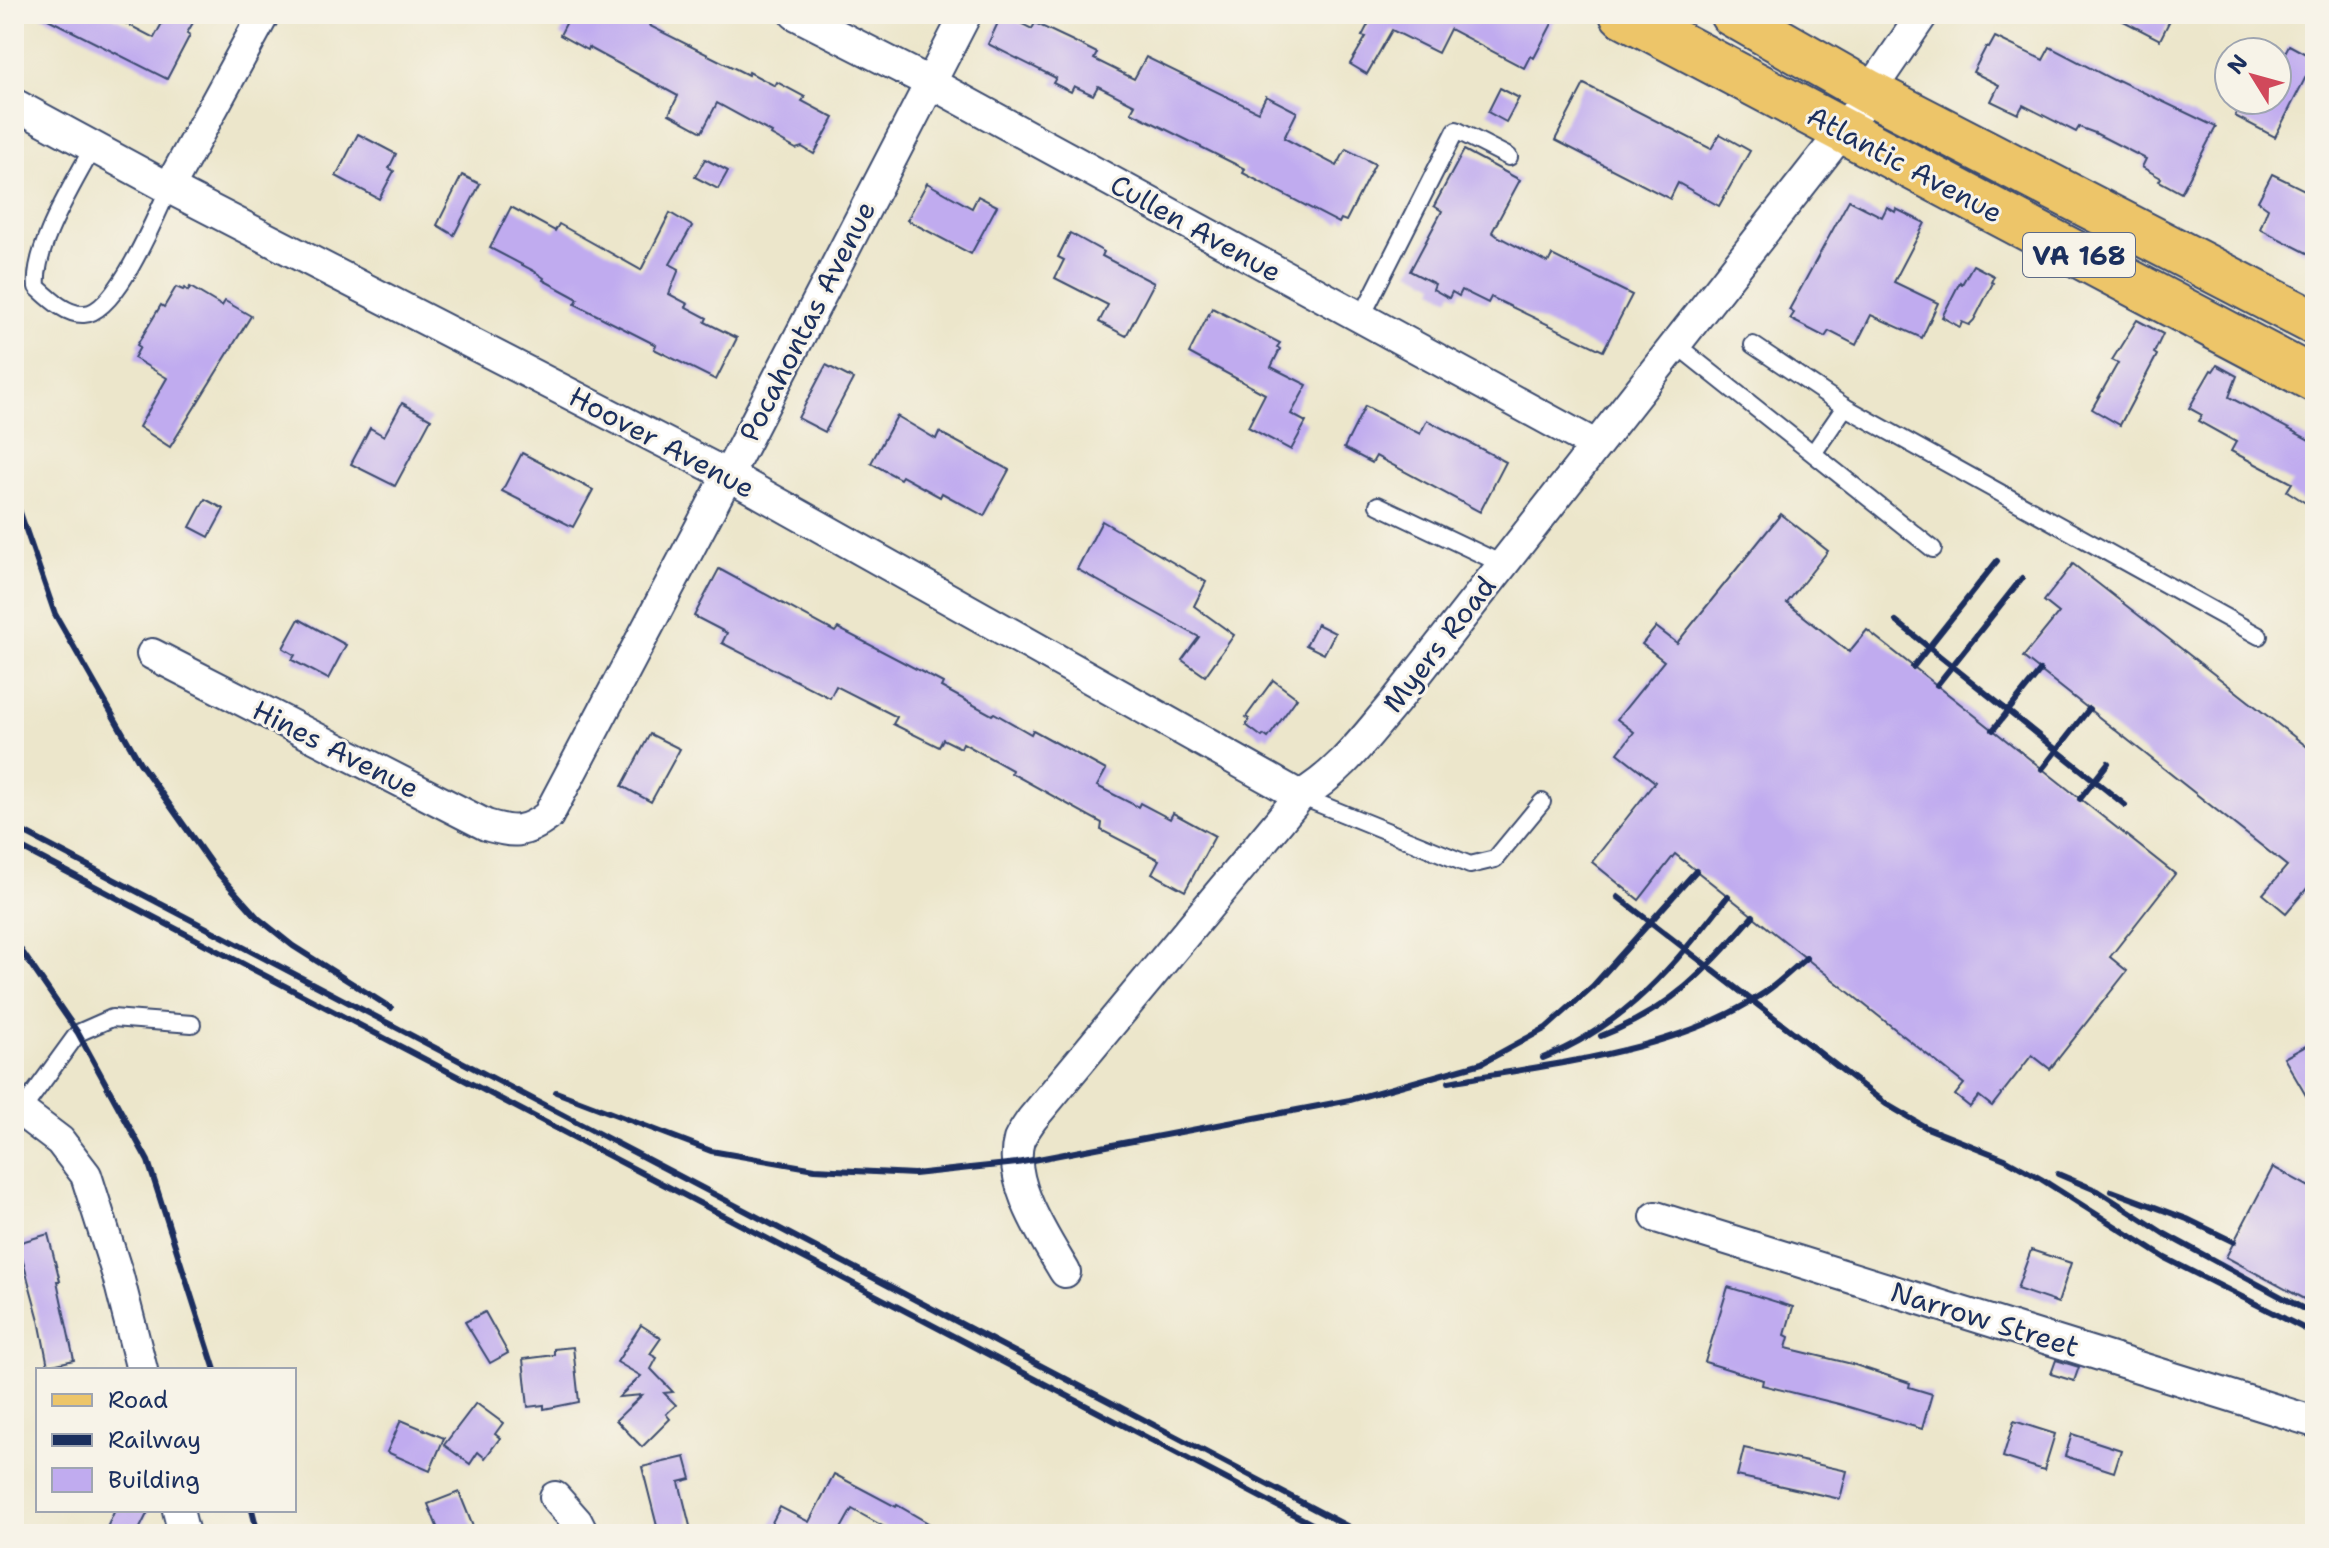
<svg xmlns="http://www.w3.org/2000/svg" width="2329" height="1548" viewBox="0 0 2329 1548" font-family="'Shantell Sans',sans-serif">
<style>
.building{fill:#c0abef}
.lines{fill:none;stroke-linecap:round;stroke-linejoin:round}
.lane-casing{stroke:#3a4a6e;stroke-width:20}
.street-casing{stroke:#3a4a6e;stroke-width:34}
.primary-casing{stroke:#3a4a6e;stroke-width:48}
.lane{stroke:#fff;stroke-width:16}
.street{stroke:#fff;stroke-width:30}
.primary{stroke:#edc569;stroke-width:44}
.rail{stroke:#1b2f5e;stroke-width:6}
.labels{text-anchor:middle;dominant-baseline:central;stroke-width:6;stroke-linejoin:round;paint-order:stroke}
.shield{fill:#f7f3e8;stroke:#5d6a87;stroke-width:2}
.shield-label{font-size:26px;font-weight:bold;fill:#1b2f5e}
.street-label{font-size:28px;fill:#1b2f5e;stroke:#f7f3e8}
</style>
<rect width="100%" height="100%" fill="#f7f3e8"/>
<filter id="ink" filterUnits="userSpaceOnUse"><feTurbulence type="fractalNoise" baseFrequency=".0125" numOctaves="2"/><feDisplacementMap in="SourceGraphic" scale="16" xChannelSelector="R" yChannelSelector="G"/><feConvolveMatrix kernelMatrix="1 2 1 2 8 2 1 2 1" color-interpolation-filters="sRGB"/></filter>
<filter id="wash" filterUnits="userSpaceOnUse"><feTurbulence type="fractalNoise" baseFrequency=".006" numOctaves="4" result="noise"/><feDisplacementMap in="SourceGraphic" scale="32" xChannelSelector="R" yChannelSelector="G"/><feGaussianBlur stdDeviation="1.8" result="paint"/><feColorMatrix in="noise" values="0 0 0 0 0 0 0 0 0 0 0 0 0 0 0 0 0 1.4 0 .05"/><feComposite in="paint" operator="in"/></filter>
<g filter="url(#wash)">
<rect width="100%" height="100%" fill="#ece6cb"/>
<g id="blocks">
<g class="building">
<path d="M 38,14 L 108,14 L 154,38 L 167,14 L 198,14 L 187,33 L 190,35 L 167,79 Z"/>
<path d="M 571,14 L 639,14 L 653,22 L 650,26 L 748,75 L 749,72 L 775,86 L 777,82 L 805,97 L 802,101 L 834,118 L 814,154 L 802,147 L 796,149 L 771,135 L 772,133 L 717,103 L 702,132 L 669,114 L 678,96 L 588,47 L 587,50 L 560,35 Z"/>
<path d="M 1002,14 L 1032,29 L 1035,23 L 1073,41 L 1097,53 L 1094,59 L 1134,79 L 1146,57 L 1258,112 L 1266,96 L 1297,112 L 1284,138 L 1337,166 L 1346,149 L 1375,164 L 1346,221 L 1341,219 L 1339,223 L 1243,173 L 1245,169 L 1131,112 L 1135,105 L 1098,86 L 1093,95 L 1074,86 L 1071,92 L 1053,83 L 1056,78 L 988,44 Z"/>
<path d="M 1361,14 L 1557,14 L 1534,58 L 1530,56 L 1524,68 L 1450,29 L 1438,53 L 1392,30 L 1367,74 L 1350,64 L 1366,37 L 1362,36 L 1371,19 Z"/>
<path d="M 2110,14 L 2173,14 L 2160,40 Z"/>
<path d="M 1995,37 L 2043,60 L 2050,47 L 2117,82 L 2118,80 L 2216,127 L 2181,193 L 2159,181 L 2161,178 L 2142,167 L 2146,159 L 2095,133 L 2079,127 L 2076,132 L 2023,105 L 2018,114 L 1991,101 L 1999,85 L 1973,72 L 1986,47 L 1989,48 Z"/>
<path d="M 2289,45 L 2315,59 L 2275,137 L 2235,116 L 2243,100 L 2277,100 L 2277,68 Z"/>
<path d="M 1584,84 L 1711,149 L 1720,134 L 1750,151 L 1719,206 L 1678,183 L 1670,199 L 1555,140 Z"/>
<path d="M 1500,88 L 1519,98 L 1506,122 L 1488,112 Z"/>
<path d="M 358,134 L 396,154 L 389,168 L 394,171 L 379,199 L 336,176 Z"/>
<path d="M 1464,150 L 1520,180 L 1492,232 L 1497,236 L 1548,263 L 1552,255 L 1632,295 L 1603,351 L 1491,297 L 1488,303 L 1462,290 L 1459,296 L 1452,292 L 1449,298 L 1433,289 L 1435,284 L 1410,271 L 1442,211 L 1434,206 Z"/>
<path d="M 705,159 L 728,171 L 718,189 L 695,177 Z"/>
<path d="M 2272,174 L 2315,195 L 2315,257 L 2260,229 L 2268,208 L 2258,201 Z"/>
<path d="M 462,175 L 480,184 L 454,235 L 437,225 Z"/>
<path d="M 927,183 L 972,208 L 978,196 L 997,206 L 971,254 L 907,220 Z"/>
<path d="M 1849,200 L 1882,217 L 1887,207 L 1895,212 L 1896,209 L 1925,223 L 1894,282 L 1938,303 L 1922,338 L 1871,315 L 1856,345 L 1829,331 L 1825,337 L 1790,319 L 1794,313 L 1789,310 Z"/>
<path d="M 511,207 L 555,231 L 559,224 L 641,270 L 670,213 L 692,226 L 670,264 L 679,269 L 669,294 L 688,304 L 686,307 L 707,318 L 705,322 L 737,338 L 716,380 L 654,349 L 656,345 L 575,304 L 578,299 L 543,280 L 544,278 L 534,271 L 490,248 Z"/>
<path d="M 1070,233 L 1104,252 L 1102,256 L 1154,283 L 1126,336 L 1099,322 L 1108,305 L 1055,278 L 1064,260 L 1058,257 Z"/>
<path d="M 1973,265 L 1994,276 L 1991,282 L 1993,283 L 1974,320 L 1969,325 L 1962,322 L 1960,327 L 1942,317 L 1960,282 L 1962,284 Z"/>
<path d="M 176,287 L 183,290 L 185,288 L 188,291 L 190,287 L 222,306 L 225,301 L 251,316 L 170,447 L 139,427 L 167,378 L 134,358 L 140,347 L 137,345 L 161,305 L 164,307 Z"/>
<path d="M 1212,308 L 1280,343 L 1277,347 L 1280,349 L 1271,367 L 1307,385 L 1291,414 L 1306,422 L 1291,450 L 1248,427 L 1265,394 L 1189,353 Z"/>
<path d="M 2137,320 L 2163,334 L 2154,353 L 2157,355 L 2120,425 L 2092,409 L 2118,363 L 2112,360 Z"/>
<path d="M 826,365 L 853,379 L 825,432 L 798,418 Z"/>
<path d="M 2217,365 L 2237,376 L 2229,397 L 2315,443 L 2315,509 L 2287,491 L 2292,483 L 2231,451 L 2236,442 L 2198,421 L 2202,415 L 2189,408 L 2211,370 L 2213,371 Z"/>
<path d="M 402,403 L 431,419 L 395,486 L 351,464 L 370,428 L 384,436 Z"/>
<path d="M 1365,406 L 1420,434 L 1427,420 L 1506,462 L 1480,512 L 1376,456 L 1372,463 L 1344,448 Z"/>
<path d="M 897,416 L 936,439 L 939,432 L 1009,470 L 984,516 L 942,493 L 940,497 L 902,476 L 900,479 L 871,463 Z"/>
<path d="M 522,453 L 593,490 L 573,527 L 502,491 Z"/>
<path d="M 205,499 L 224,509 L 209,537 L 190,527 Z"/>
<path d="M 1781,514 L 1828,551 L 1787,603 L 1849,652 L 1867,630 L 2175,874 L 2110,957 L 2127,971 L 2050,1069 L 2032,1055 L 1992,1106 L 1979,1096 L 1970,1107 L 1955,1095 L 1964,1084 L 1675,854 L 1639,900 L 1592,862 L 1655,782 L 1618,753 L 1634,732 L 1617,719 L 1664,661 L 1642,644 L 1656,627 L 1677,643 Z"/>
<path d="M 1102,521 L 1206,582 L 1194,606 L 1234,635 L 1205,676 L 1182,660 L 1199,637 L 1077,569 Z"/>
<path d="M 2073,564 L 2315,753 L 2315,879 L 2286,913 L 2263,894 L 2287,866 L 2023,657 L 2059,613 L 2044,601 Z"/>
<path d="M 719,569 L 835,632 L 838,628 L 943,683 L 941,687 L 992,715 L 994,713 L 1031,734 L 1033,730 L 1106,770 L 1097,786 L 1138,807 L 1140,803 L 1170,819 L 1173,813 L 1215,836 L 1185,891 L 1152,873 L 1159,860 L 1101,830 L 1102,823 L 1011,773 L 1012,770 L 963,743 L 961,748 L 943,739 L 939,747 L 893,724 L 897,717 L 836,686 L 830,698 L 722,643 L 727,633 L 694,616 Z"/>
<path d="M 299,619 L 346,645 L 328,679 L 292,660 L 295,655 L 283,648 Z"/>
<path d="M 1317,624 L 1335,633 L 1324,654 L 1306,645 Z"/>
<path d="M 1273,680 L 1297,698 L 1268,738 L 1264,735 L 1262,737 L 1246,725 L 1249,719 L 1246,717 Z"/>
<path d="M 650,734 L 680,749 L 651,802 L 622,786 Z"/>
<path d="M 2315,1041 L 2315,1111 L 2284,1058 Z"/>
<path d="M 2273,1167 L 2315,1190 L 2315,1305 L 2226,1257 Z"/>
<path d="M 48,1234 L 57,1269 L 60,1281 L 57,1281 L 74,1360 L 48,1366 L 39,1320 L 18,1243 Z"/>
<path d="M 2031,1250 L 2071,1263 L 2058,1303 L 2017,1289 Z"/>
<path d="M 1728,1287 L 1793,1307 L 1785,1335 L 1789,1337 L 1786,1348 L 1852,1364 L 1910,1383 L 1909,1387 L 1932,1394 L 1922,1429 L 1839,1404 L 1762,1385 L 1763,1380 L 1705,1362 Z"/>
<path d="M 485,1312 L 508,1353 L 490,1363 L 465,1322 Z"/>
<path d="M 641,1325 L 661,1338 L 650,1354 L 657,1358 L 651,1369 L 673,1392 L 664,1393 L 676,1405 L 666,1414 L 670,1419 L 642,1447 L 616,1420 L 642,1395 L 619,1397 L 641,1376 L 617,1362 Z"/>
<path d="M 573,1347 L 579,1402 L 544,1409 L 544,1405 L 528,1407 L 523,1359 L 554,1355 L 554,1349 Z"/>
<path d="M 2056,1360 L 2079,1367 L 2074,1381 L 2051,1374 Z"/>
<path d="M 476,1403 L 503,1423 L 495,1434 L 500,1438 L 485,1458 L 478,1452 L 470,1464 L 444,1445 Z"/>
<path d="M 401,1420 L 444,1438 L 430,1471 L 387,1452 Z"/>
<path d="M 2014,1421 L 2055,1434 L 2044,1470 L 2003,1457 Z"/>
<path d="M 2072,1434 L 2121,1450 L 2114,1472 L 2065,1456 Z"/>
<path d="M 1744,1448 L 1847,1471 L 1840,1499 L 1737,1476 Z"/>
<path d="M 685,1457 L 691,1479 L 679,1482 L 692,1534 L 659,1534 L 642,1467 Z"/>
<path d="M 834,1474 L 896,1507 L 897,1505 L 947,1534 L 897,1534 L 852,1509 L 838,1534 L 766,1534 L 780,1507 L 809,1522 Z"/>
<path d="M 459,1492 L 476,1534 L 440,1534 L 428,1504 Z"/>
<path d="M 115,1510 L 149,1510 L 137,1534 L 104,1534 Z"/>
</g>
</g>
</g>
<g filter="url(#ink)">
<use href="#blocks" fill-opacity="0" stroke="#3a4a6e" stroke-width="2"/>
<g class="lines">
<defs>
<g id="lane">
<path d="M 93,147 C 74,184 33,247 37,287 C 49,298 66,315 84,314 C 117,313 156,215 169,188"/>
<path d="M 1361,318 L 1456,130 L 1509,157"/>
<path d="M 1674,343 L 1933,549"/>
<path d="M 1753,345 L 1845,407 L 1814,452"/>
<path d="M 1845,407 L 2259,636"/>
<path d="M 1378,505 L 1502,564"/>
<path d="M 1300,796 L 1470,865 L 1495,859 L 1542,802"/>
<path d="M 22,1110 L 78,1033 L 112,1018 L 192,1024"/>
</g>
<g id="street">
<path d="M 795,14 L 929,82 L 1595,445"/>
<path d="M 14,104 L 169,188 L 728,475 L 1300,796"/>
<path d="M 169,188 L 264,14"/>
<path d="M 152,654 L 486,825 C 514,833 524,834 548,816 L 728,475 L 966,14"/>
<path d="M 14,1106 L 60,1141 L 86,1175 L 118,1276 L 142,1370"/>
<path d="M 1656,1217 L 2315,1422"/>
<path d="M 1065,1272 C 1045,1238 1007,1182 1019,1140 C 1022,1133 1028,1125 1032,1119 L 1300,796 C 1340,773 1366,736 1395,702 L 1843,131 L 1923,14"/>
<path d="M 555,1497 L 577,1522 L 583,1534"/>
<path d="M 178,1510 L 184,1534"/>
</g>
<g id="primary">
<path d="M 1622,14 L 2315,380"/>
<path d="M 1732,14 L 1869,92 L 2315,323"/>
</g>
</defs>
<use href="#lane" class="lane-casing"/>
<use href="#street" class="street-casing"/>
<use href="#primary" class="primary-casing"/>
<use href="#lane" class="lane"/>
<use href="#street" class="street"/>
<use href="#primary" class="primary"/>
<g class="rail">
<path d="M 14,495 L 55,614 L 140,763 L 217,872 L 258,918 L 293,946 L 391,1008"/>
<path d="M 1896,621 L 2125,805"/>
<path d="M 1913,667 L 1997,561"/>
<path d="M 1937,685 L 2022,578"/>
<path d="M 1993,730 L 2040,671"/>
<path d="M 2042,769 L 2089,709"/>
<path d="M 2080,799 L 2108,763"/>
<path d="M 14,827 L 1362,1534"/>
<path d="M 14,844 L 1331,1534"/>
<path d="M 1618,897 L 1886,1104 L 1927,1128 L 2005,1159 L 2041,1179 L 2165,1258 L 2315,1334"/>
<path d="M 14,940 L 78,1033 L 148,1161 L 215,1370"/>
<path d="M 1601,1036 C 1671,1009 1706,971 1753,916"/>
<path d="M 1543,1058 C 1628,1024 1674,965 1728,896"/>
<path d="M 1449,1082 C 1550,1064 1678,1052 1764,993 C 1779,983 1792,970 1806,958"/>
<path d="M 556,1092 L 711,1151 L 815,1169 L 914,1174 L 1017,1163 L 1350,1100 L 1482,1063 L 1546,1028 L 1593,986 L 1696,871"/>
<path d="M 2058,1174 L 2098,1191 L 2163,1233 L 2315,1315"/>
<path d="M 2112,1191 L 2187,1219 L 2234,1242"/>
<path d="M 252,1510 L 258,1534"/>
</g>
</g>
</g>
<g class="labels">
<rect class="shield" x="2023" y="233" width="112" height="44" rx="6"/>
<g class="shield-label">
<text x="2079" y="255">VA 168</text>
</g>
<g class="street-label">
<text transform="translate(1905 164) rotate(28)">Atlantic Avenue</text>
<text transform="translate(1196 228) rotate(29)">Cullen Avenue</text>
<text transform="translate(807 321) rotate(-63)">Pocahontas Avenue</text>
<text transform="translate(662 442) rotate(28)">Hoover Avenue</text>
<text transform="translate(1439 644) rotate(-52)">Myers Road</text>
<text transform="translate(336 749) rotate(27)">Hines Avenue</text>
<text transform="translate(1985 1319) rotate(17)">Narrow Street</text>
</g>
</g>
<rect width="2329" height="1548" fill="none" stroke="#f7f3e8" stroke-width="48"/>
<rect x="36" y="1368" width="260" height="144" fill="#f7f3e8" stroke="#9fa5b1" stroke-width="2"/>
<rect x="52" y="1394" width="40" height="12" fill="#edc569" stroke="#9fa5b1" stroke-width="2"/>
<text x="108" y="1408" font-size="24" fill="#1b2f5e">Road</text>
<rect x="52" y="1434" width="40" height="12" fill="#1b2f5e" stroke="#9fa5b1" stroke-width="2"/>
<text x="108" y="1448" font-size="24" fill="#1b2f5e">Railway</text>
<rect x="52" y="1468" width="40" height="24" fill="#c0abef" stroke="#9fa5b1" stroke-width="2"/>
<text x="108" y="1488" font-size="24" fill="#1b2f5e">Building</text>
<g transform="translate(2253 76) rotate(307)"><circle r="38" fill="#f7f3e8" stroke="#9fa5b1" stroke-width="2"/>
<path d="M0-6L14 30L0 20L-14 30Z" fill="#d1495b"/>
<text y="-12" font-size="22" font-weight="bold" text-anchor="middle" fill="#1b2f5e">N</text>
</g>
</svg>
